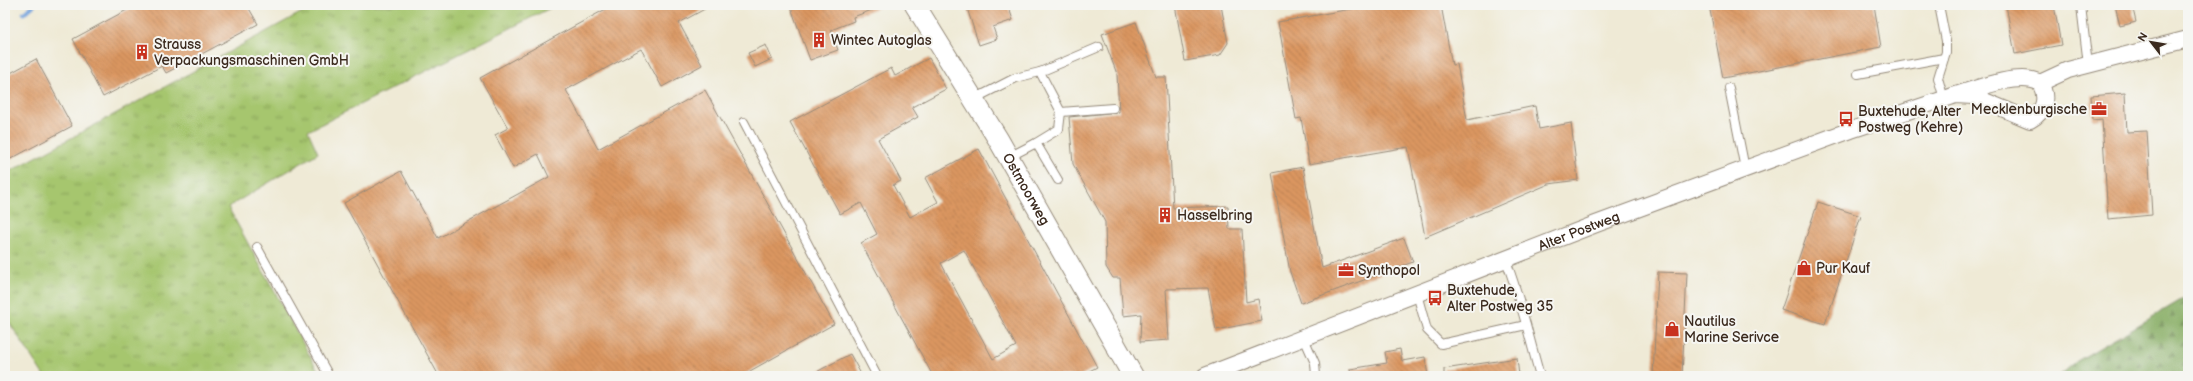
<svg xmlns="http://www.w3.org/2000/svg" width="2193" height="381" viewBox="0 0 2193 381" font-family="'Balsamiq Sans',sans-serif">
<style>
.grass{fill:url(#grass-tufts);stroke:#707846}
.forest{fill:url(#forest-firs);stroke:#606a40}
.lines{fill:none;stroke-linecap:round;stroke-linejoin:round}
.stream{stroke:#72a2dc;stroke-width:4.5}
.building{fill:url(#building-back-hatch);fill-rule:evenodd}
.service-casing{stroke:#958a7a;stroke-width:10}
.minor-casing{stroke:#958a7a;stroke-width:18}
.tertiary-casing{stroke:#958a7a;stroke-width:22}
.path{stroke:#958a7a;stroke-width:2.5;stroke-dasharray:3 3;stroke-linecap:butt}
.service{stroke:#fff;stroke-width:8}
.minor{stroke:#fff;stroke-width:16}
.tertiary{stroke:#fff;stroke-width:20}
.labels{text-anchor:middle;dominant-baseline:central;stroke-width:4;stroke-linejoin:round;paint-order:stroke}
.poi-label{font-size:14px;fill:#3b2a1e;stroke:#f6f6f2;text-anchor:start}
.street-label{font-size:14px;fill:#3b2a1e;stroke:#f6f6f2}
</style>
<defs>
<pattern id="grass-tufts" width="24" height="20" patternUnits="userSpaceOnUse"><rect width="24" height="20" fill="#a6c66e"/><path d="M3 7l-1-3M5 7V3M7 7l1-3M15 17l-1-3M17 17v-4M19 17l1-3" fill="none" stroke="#88a15a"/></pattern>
<pattern id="forest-firs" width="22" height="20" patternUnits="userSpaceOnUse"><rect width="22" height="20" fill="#84ab61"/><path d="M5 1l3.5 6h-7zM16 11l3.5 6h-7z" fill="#6d8b4f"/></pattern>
<pattern id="building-back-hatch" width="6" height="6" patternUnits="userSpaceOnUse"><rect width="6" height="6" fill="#db9661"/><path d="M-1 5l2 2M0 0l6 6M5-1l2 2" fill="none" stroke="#b37b4f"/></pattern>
</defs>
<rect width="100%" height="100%" fill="#f6f6f2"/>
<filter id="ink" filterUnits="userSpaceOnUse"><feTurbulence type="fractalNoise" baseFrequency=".025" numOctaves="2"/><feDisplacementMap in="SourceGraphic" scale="8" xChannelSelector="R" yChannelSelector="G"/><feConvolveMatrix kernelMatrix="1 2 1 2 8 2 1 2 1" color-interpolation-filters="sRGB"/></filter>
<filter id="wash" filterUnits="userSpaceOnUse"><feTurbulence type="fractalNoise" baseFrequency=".012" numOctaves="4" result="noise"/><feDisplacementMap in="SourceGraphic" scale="16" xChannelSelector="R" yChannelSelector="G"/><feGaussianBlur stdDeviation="0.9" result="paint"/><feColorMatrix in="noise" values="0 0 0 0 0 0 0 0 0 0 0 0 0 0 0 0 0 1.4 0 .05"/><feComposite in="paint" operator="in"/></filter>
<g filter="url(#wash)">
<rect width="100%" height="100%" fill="#efead6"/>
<path class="grass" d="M 315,5 L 556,5 L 308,131 L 318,153 L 228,207 L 321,376 L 44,376 L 5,316 L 5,174 Z"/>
<path class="forest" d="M 2188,296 L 2188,376 L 2059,376 L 2077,361 Z"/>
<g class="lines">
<path class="stream" d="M 24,13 L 34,5"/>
</g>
<g id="blocks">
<g class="building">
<path d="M 136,5 L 247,5 L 258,24 L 166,73 L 162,66 L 103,97 L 73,39 Z"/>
<path d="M 613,5 L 712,5 L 679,23 L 702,65 L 662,87 L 641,49 L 566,90 L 598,149 L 705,90 L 834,324 L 741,376 L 439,376 L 344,203 L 401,171 L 438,238 L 549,177 L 538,154 L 513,168 L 495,135 L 508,128 L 480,78 Z"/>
<path d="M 790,5 L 880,5 L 880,7 L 853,17 L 854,21 L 831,30 L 838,50 L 810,60 Z"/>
<path d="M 966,5 L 1008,5 L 1013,20 L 993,27 L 997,39 L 979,45 Z"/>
<path d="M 1175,5 L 1221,5 L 1228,43 L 1220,55 L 1185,61 Z"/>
<path d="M 1373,5 L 1441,5 L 1452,65 L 1457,64 L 1467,120 L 1535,106 L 1539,129 L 1571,123 L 1578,180 L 1549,184 L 1425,237 L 1408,147 L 1309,164 L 1301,118 L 1296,119 L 1278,22 Z"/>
<path d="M 1709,5 L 1874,5 L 1881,47 L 1723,78 Z"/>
<path d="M 2006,5 L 2054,5 L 2061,45 L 2015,54 Z"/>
<path d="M 2115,5 L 2132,5 L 2136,22 L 2120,26 Z"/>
<path d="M 1136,22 L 1156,77 L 1166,77 L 1173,208 L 1228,206 L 1229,229 L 1242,229 L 1246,302 L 1258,299 L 1262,321 L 1216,330 L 1208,288 L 1166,289 L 1169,340 L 1140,342 L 1141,314 L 1123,316 L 1120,278 L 1113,278 L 1106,267 L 1105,222 L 1073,164 L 1069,117 L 1119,112 L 1117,74 L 1102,34 Z"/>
<path d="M 766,45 L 772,59 L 755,67 L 748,53 Z"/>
<path d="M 929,58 L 946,89 L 912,107 L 918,117 L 878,139 L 901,181 L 893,185 L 910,217 L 938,202 L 925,178 L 979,149 L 1097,367 L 1080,376 L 933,376 L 861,243 L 877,234 L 861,203 L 840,214 L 790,122 L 891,68 L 895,76 ZM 964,250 L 1016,346 L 993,359 L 941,263 Z"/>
<path d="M 36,59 L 72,126 L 5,162 L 5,76 Z"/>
<path d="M 2125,93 L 2127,132 L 2147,131 L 2152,215 L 2108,219 L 2102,119 L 2093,120 L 2091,96 Z"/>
<path d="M 1303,167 L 1322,268 L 1404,238 L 1413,262 L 1301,303 L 1290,272 L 1272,173 Z"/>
<path d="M 1818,202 L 1861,216 L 1825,324 L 1781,310 Z"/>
<path d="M 1658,272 L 1687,273 L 1682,376 L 1653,376 Z"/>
<path d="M 1400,349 L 1402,361 L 1425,357 L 1428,376 L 1351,376 L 1350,369 L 1387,363 L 1385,352 Z"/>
<path d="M 850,354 L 862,376 L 809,376 Z"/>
<path d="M 1517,358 L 1519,376 L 1444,376 L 1444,369 Z"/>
</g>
</g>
</g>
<g filter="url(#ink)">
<use href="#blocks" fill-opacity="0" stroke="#958a7a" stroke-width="1"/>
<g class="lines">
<defs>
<g id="service">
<path d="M 1939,5 L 1946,41 L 1946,52 L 1938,78 L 1944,99"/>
<path d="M 2081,6 L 2088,65"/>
<path d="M 1040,72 L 1099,47"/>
<path d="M 1858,74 L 1944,58"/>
<path d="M 1729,88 L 1745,169"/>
<path d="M 974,99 L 1015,78 L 1040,72 L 1061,112 L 1059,129 L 1036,143 L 1058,180"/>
<path d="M 1061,112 L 1113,108"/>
<path d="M 744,122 L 877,376"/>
<path d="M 1009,157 L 1036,143"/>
<path d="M 257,247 L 329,376"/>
<path d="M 1505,258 C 1520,296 1529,337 1540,376"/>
<path d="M 1417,294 L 1427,330 L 1441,344 L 1526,325"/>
<path d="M 1303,336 L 1315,363 L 1316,376"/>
</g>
<g id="minor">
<path d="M 2040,83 L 2068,70 L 2188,39"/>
<path id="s1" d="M 1205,376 L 1596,224 L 1851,130 L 1944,99 C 1967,92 2019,70 2040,83 C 2048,97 2045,112 2030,120 L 1973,96 L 1956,95"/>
</g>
<g id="tertiary">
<path id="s2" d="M 915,5 L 998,139 L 1133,376"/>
</g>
</defs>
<use href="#service" class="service-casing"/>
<use href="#minor" class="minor-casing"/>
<use href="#tertiary" class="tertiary-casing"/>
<path class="path" d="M 2185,376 L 2188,375"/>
<use href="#service" class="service"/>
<use href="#minor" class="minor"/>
<use href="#tertiary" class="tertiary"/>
</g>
</g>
<defs>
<symbol id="building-bare" viewBox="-9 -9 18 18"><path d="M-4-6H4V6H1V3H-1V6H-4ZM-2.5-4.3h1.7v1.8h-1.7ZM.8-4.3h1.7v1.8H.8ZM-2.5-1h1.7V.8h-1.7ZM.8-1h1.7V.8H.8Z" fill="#c8321e" stroke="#f6f6f2" stroke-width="2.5" paint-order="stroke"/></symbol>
<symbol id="office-bare" viewBox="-9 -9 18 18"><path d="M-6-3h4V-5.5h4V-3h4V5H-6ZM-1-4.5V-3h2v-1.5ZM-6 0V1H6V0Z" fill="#c8321e" stroke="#f6f6f2" stroke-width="2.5" paint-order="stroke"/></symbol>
<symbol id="bus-bare" viewBox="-9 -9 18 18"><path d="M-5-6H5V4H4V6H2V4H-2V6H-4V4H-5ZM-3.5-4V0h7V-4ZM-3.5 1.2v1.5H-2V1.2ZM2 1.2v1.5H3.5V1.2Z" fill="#c8321e" stroke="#f6f6f2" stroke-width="2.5" paint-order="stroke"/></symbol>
<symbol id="shop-bare" viewBox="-9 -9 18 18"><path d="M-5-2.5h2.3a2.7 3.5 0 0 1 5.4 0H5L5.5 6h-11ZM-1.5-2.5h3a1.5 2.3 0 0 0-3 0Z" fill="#c8321e" stroke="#f6f6f2" stroke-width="2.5" paint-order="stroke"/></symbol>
</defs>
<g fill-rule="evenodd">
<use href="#building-bare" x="808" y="29" width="22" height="22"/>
<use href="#building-bare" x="131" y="41" width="22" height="22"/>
<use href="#office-bare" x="2088" y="98" width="22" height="22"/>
<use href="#bus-bare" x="1835" y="108" width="22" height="22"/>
<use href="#building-bare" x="1154" y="204" width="22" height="22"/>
<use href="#shop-bare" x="1793" y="257" width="22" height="22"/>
<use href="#office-bare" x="1335" y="259" width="22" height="22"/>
<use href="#bus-bare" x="1424" y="287" width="22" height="22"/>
<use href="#shop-bare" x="1661" y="318" width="22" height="22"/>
</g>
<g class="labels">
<g class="poi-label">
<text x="831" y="40">Wintec Autoglas</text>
<text x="154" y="44">Strauss<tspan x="154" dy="16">Verpackungsmaschinen GmbH</tspan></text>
<text x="2087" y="109" text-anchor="end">Mecklenburgische</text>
<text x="1858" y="111">Buxtehude, Alter<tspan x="1858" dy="16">Postweg (Kehre)</tspan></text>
<text x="1177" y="215">Hasselbring</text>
<text x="1816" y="268">Pur Kauf</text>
<text x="1358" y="270">Synthopol</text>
<text x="1447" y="290">Buxtehude,<tspan x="1447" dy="16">Alter Postweg 35</tspan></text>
<text x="1684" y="321">Nautilus<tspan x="1684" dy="16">Marine Serivce</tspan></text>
</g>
<g class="street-label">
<text stroke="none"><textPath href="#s2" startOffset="215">Ostmoorweg</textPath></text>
<text stroke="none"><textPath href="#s1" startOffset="401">Alter Postweg</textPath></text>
</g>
</g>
<rect width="2193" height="381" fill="none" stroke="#f6f6f2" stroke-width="20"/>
<g transform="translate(2151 42) rotate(301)" stroke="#f6f6f2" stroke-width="3" paint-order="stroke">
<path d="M0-3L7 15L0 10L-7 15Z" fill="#3b2a1e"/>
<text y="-6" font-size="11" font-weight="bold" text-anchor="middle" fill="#3b2a1e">N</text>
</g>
</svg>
